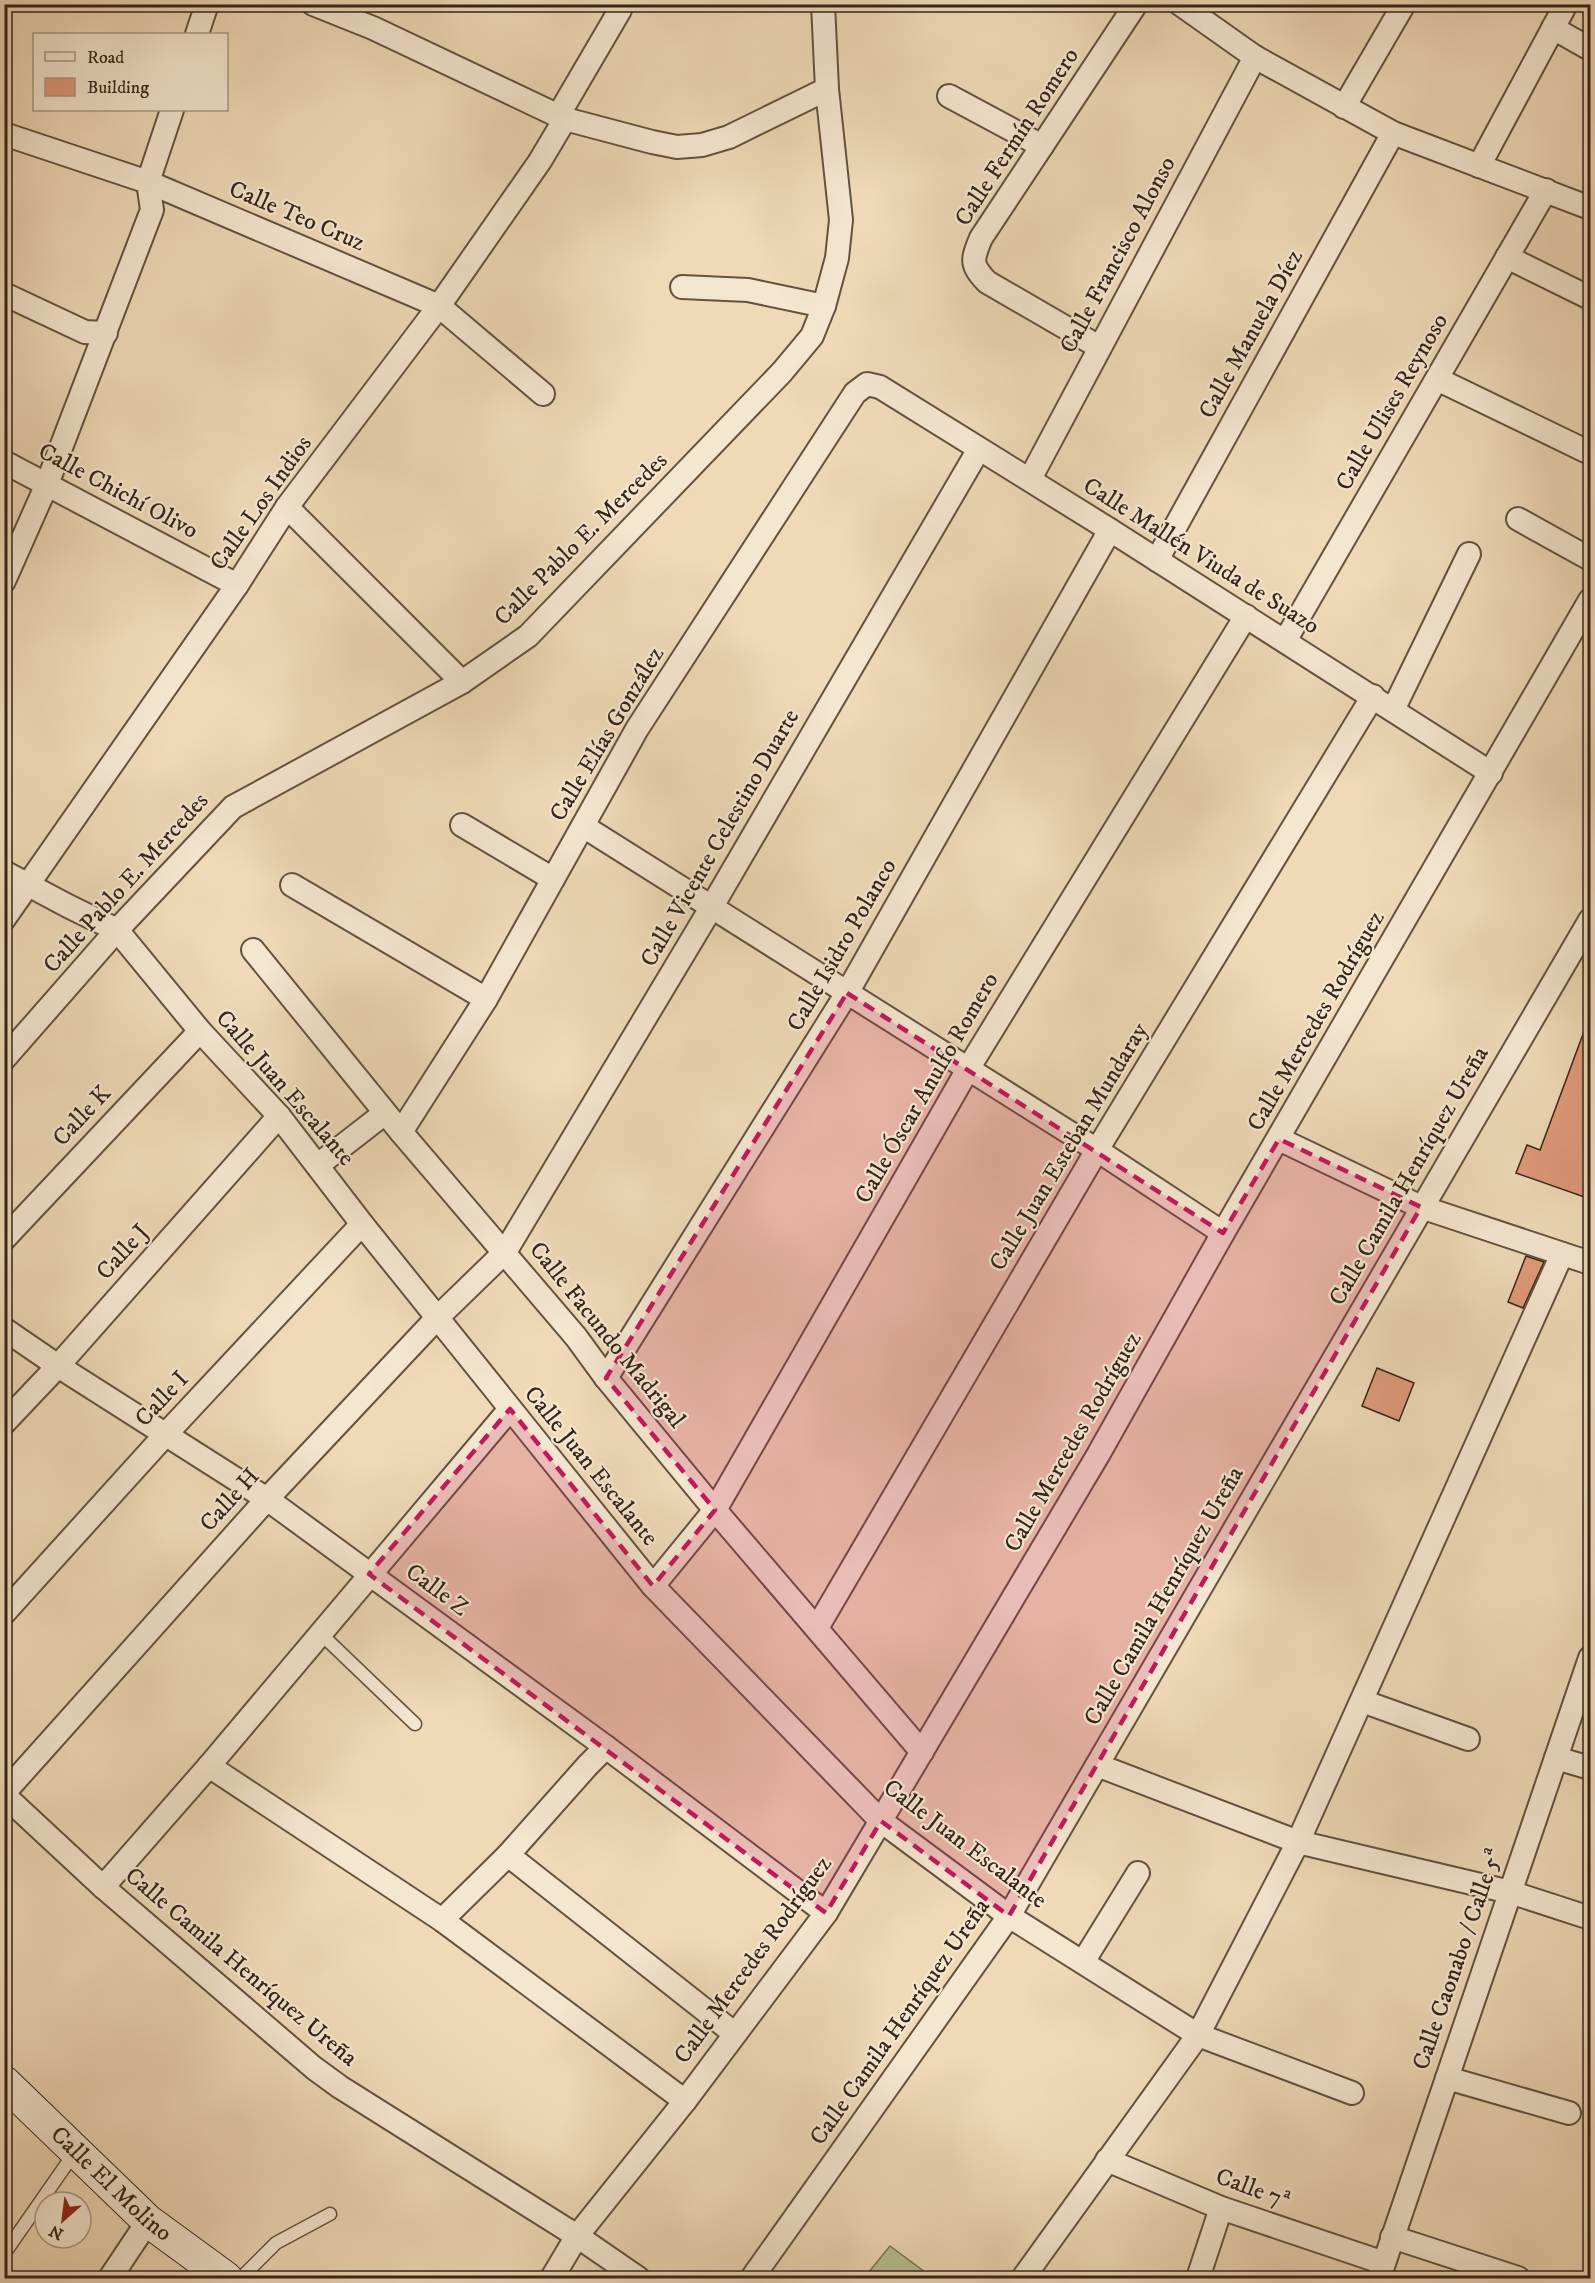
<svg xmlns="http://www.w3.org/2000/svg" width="1595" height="2283" viewBox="0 0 1595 2283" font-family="'IM FELL DW Pica',serif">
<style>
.green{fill:#b7c090;stroke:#767254;stroke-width:1.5}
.building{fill:#df9a7a;stroke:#342519;stroke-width:1.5}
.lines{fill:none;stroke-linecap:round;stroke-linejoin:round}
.lane-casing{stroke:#635240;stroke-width:15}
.street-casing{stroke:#635240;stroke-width:26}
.secondary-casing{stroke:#342519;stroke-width:34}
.lane{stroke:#f5e6d0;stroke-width:12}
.street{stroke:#f5e6d0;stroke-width:22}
.secondary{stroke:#f5e6d0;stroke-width:32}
.marked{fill:#c2185b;fill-opacity:0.2;stroke:#c2185b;stroke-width:4.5;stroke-dasharray:12 8;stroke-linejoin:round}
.labels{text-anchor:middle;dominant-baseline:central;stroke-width:4.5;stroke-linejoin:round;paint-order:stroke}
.street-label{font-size:24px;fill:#342519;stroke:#f5e6d0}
</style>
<rect width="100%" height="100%" fill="#efd9b7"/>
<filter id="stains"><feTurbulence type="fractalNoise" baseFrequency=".00333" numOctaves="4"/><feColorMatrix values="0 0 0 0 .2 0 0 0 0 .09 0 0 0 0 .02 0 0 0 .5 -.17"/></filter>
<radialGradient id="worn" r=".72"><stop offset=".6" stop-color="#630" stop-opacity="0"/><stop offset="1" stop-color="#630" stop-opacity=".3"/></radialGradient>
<path class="green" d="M 890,2246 L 933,2278 L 864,2278 Z"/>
<g class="building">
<path d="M 1589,1018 L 1590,1083 L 1584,1101 L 1590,1104 L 1590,1199 L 1516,1173 L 1527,1145 L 1540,1150 Z"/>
<path d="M 1526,1256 L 1544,1262 L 1523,1308 L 1508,1302 Z"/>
<path d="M 1377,1368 L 1414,1383 L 1399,1421 L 1362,1406 Z"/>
</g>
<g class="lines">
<defs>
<g id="lane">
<path d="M 320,1633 L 415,1724"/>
<path d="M 4,2254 L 75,2152"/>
<path d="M 241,2278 L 276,2243 L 330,2214"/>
</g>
<g id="street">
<path d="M 313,4 L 373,28 L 565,119 L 652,142 L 677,147 L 702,145 L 729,137 L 827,89"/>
<path d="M 1180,4 L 1255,57 L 1393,133 L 1590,208"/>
<path d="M 1553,28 L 1590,49"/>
<path d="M 197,34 L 207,4"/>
<path d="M 949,96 L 1042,146"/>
<path d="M 1344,107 L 1404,4"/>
<path d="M 558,116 L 620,10 L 620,4"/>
<path d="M 4,134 L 148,182 L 439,306 L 543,394"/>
<path d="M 1479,166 L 1566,4"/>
<path d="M 1507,257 L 1590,298"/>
<path d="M 682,287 L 748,290 L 824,306"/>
<path d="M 4,294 L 85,332 L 106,333"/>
<path d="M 1099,347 L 987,282 C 970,264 972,260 981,238 L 1136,4"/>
<path d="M 1437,379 L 1590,453"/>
<path d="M 4,462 L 237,585"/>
<path d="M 1030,479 L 1255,57"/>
<path d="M 287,507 L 462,682"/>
<path d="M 1518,519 L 1590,559"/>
<path d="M 1157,560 L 1393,133"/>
<path d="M 4,581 L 47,484 L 152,210 L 148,182 L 172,110"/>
<path d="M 1285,641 L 1546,190"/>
<path d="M 1393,710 L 1469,554"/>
<path d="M 462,825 L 553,879"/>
<path d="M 583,826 L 1097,1150 L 1223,1233"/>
<path d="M 4,872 L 68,906 L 117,930 L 200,1031 L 279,1116 L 362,1224 L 653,1586 L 881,1821 L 1009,1916 L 1198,2035 L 1352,2093"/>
<path d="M 292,885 L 486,999"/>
<path d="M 4,919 L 237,585 L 287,507 L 439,306 L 540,161 L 565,119"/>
<path d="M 253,950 L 401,1132 L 576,1337 L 606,1378 L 715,1510 L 922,1752"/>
<path d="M 4,1059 L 117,930 L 233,807 L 462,682 L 528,636 L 782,372 L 812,336 L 824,306 L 837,258 L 841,220 L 827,89 L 823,4"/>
<path d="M 401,1132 L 486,999 L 637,729 L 855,393 L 867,384 L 880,387 L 1110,530 L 1491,773"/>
<path d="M 1279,1139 L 1421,1207 L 1590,1263"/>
<path d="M 318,1165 L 385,1113"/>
<path d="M 4,1239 L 200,1031"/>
<path d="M 4,1329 L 58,1366 L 267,1499 L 606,1747 L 826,1913"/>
<path d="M 606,1378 L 847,993 L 1110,530"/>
<path d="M 4,1423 L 58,1366 L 279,1116"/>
<path d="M 653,1586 L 715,1510 L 968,1069 L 1246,616"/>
<path d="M 4,1613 L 166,1434 L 362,1224"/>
<path d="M 817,1628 L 1097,1150 L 1373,696"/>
<path d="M 1362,1701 L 1468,1739"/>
<path d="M 1556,1758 L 1590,1768"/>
<path d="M 1097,1765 L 1298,1842 L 1510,1892 L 1590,1918"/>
<path d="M 209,1766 L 442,1920 L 685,2101"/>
<path d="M 4,1793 L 267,1499 L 437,1318 L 505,1252 L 711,908 L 979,449"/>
<path d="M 4,1795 L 103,1887 L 314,2068 L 340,2087 L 577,2236 L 638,2278"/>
<path d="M 508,1855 L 735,2034"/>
<path d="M 103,1887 L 209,1766 L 510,1409"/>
<path d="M 442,1920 L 508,1855 L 588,1765 L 606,1747"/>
<path d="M 1083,1962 L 1138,1873"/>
<path d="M 1447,2078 L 1569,2113"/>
<path d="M 1107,2160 L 1221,2208 L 1384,2263"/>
<path d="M 1392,2237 L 1518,2278"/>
<path d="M 110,2278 L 148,2221"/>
<path d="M 552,2278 L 577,2236 L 685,2101 L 826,1913 L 1098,1455 L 1223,1233 L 1590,600"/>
<path d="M 752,2278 L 1009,1916 L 1590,920"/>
<path d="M 1023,2278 L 1198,2035 L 1298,1842 L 1562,1254"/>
<path d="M 1198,2278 L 1221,2208"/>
<path d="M 1379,2278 L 1590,1658"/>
</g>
<g id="secondary">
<path id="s1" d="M 4,2082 L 148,2221 L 226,2278"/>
</g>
</defs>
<use href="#lane" class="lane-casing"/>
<use href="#street" class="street-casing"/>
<use href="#secondary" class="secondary-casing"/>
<use href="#lane" class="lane"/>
<use href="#street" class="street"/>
<use href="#secondary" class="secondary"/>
</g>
<path class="marked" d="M 847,993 L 1223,1233 L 1279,1139 L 1421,1207 L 1009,1916 L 881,1821 L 826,1913 L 369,1574 L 510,1409 L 653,1586 L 715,1510 L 606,1378 Z"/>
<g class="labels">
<g class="street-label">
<text transform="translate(1017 137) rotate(-57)">Calle Fermín Romero</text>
<text transform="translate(297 216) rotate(23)">Calle Teo Cruz</text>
<text transform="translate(1118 255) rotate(-62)">Calle Francisco Alonso</text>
<text transform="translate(1251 334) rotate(-61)">Calle Manuela Díez</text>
<text transform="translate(1392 402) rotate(-60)">Calle Ulises Reynoso</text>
<text transform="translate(118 491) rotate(28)">Calle Chichí Olivo</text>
<text transform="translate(261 503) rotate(-55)">Calle Los Indios</text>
<text transform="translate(581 539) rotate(-45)">Calle Pablo E. Mercedes</text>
<text transform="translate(1201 556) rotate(32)">Calle Mallén Viuda de Suazo</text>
<text transform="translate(607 734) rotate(-59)">Calle Elías González</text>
<text transform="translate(720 838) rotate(-60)">Calle Vicente Celestino Duarte</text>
<text transform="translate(126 883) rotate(-48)">Calle Pablo E. Mercedes</text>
<text transform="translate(842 945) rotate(-60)">Calle Isidro Polanco</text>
<text transform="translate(1316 1021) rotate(-60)">Calle Mercedes Rodríguez</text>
<text transform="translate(285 1088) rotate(49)">Calle Juan Escalante</text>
<text transform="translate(927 1088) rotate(-60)">Calle Óscar Anulfo Romero</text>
<text transform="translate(82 1116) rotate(-47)">Calle K</text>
<text transform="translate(1069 1147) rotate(-59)">Calle Juan Esteban Mundaray</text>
<text transform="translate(1409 1176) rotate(-60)">Calle Camila Henríquez Ureña</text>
<text transform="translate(123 1252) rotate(-48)">Calle J</text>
<text transform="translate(607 1335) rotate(51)">Calle Facundo Madrigal</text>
<text transform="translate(162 1399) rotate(-47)">Calle I</text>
<text transform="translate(1073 1442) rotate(-60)">Calle Mercedes Rodríguez</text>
<text transform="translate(591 1466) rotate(51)">Calle Juan Escalante</text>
<text transform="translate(230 1500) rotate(-48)">Calle H</text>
<text transform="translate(437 1590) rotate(36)">Calle Z</text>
<text transform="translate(1164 1596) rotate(-60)">Calle Camila Henríquez Ureña</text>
<text transform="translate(965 1844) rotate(37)">Calle Juan Escalante</text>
<text transform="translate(1458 1959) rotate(-71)">Calle Caonabo / Calle 5ª</text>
<text transform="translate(753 1960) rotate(-54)">Calle Mercedes Rodríguez</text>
<text transform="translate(241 1967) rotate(40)">Calle Camila Henríquez Ureña</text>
<text transform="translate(900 2022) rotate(-55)">Calle Camila Henríquez Ureña</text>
<text stroke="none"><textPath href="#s1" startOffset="148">Calle El Molino</textPath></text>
<text transform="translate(1253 2189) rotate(20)">Calle 7ª</text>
</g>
</g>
<rect width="1595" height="2283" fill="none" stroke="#efd9b7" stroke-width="24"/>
<rect x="6" y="6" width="1583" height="2271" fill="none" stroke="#342519" stroke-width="3"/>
<rect x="12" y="12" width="1571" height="2259" fill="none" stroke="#342519" stroke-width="1.5"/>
<rect x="33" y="33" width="195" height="78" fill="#f5e6d0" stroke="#a89987" stroke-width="1.5"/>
<rect x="45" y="52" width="30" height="9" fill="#f5e6d0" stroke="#a89987" stroke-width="1.5"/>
<text x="87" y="63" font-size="18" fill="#342519">Road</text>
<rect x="45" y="78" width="30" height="18" fill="#df9a7a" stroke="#a89987" stroke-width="1.5"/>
<text x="87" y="93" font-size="18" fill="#342519">Building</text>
<g transform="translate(63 2220) rotate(208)"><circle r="28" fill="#f5e6d0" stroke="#a89987" stroke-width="1.5"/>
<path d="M0-4.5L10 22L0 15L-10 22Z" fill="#8f2418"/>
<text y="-9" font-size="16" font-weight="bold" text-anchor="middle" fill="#342519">N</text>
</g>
<rect width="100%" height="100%" filter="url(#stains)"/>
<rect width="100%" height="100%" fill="url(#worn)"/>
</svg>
